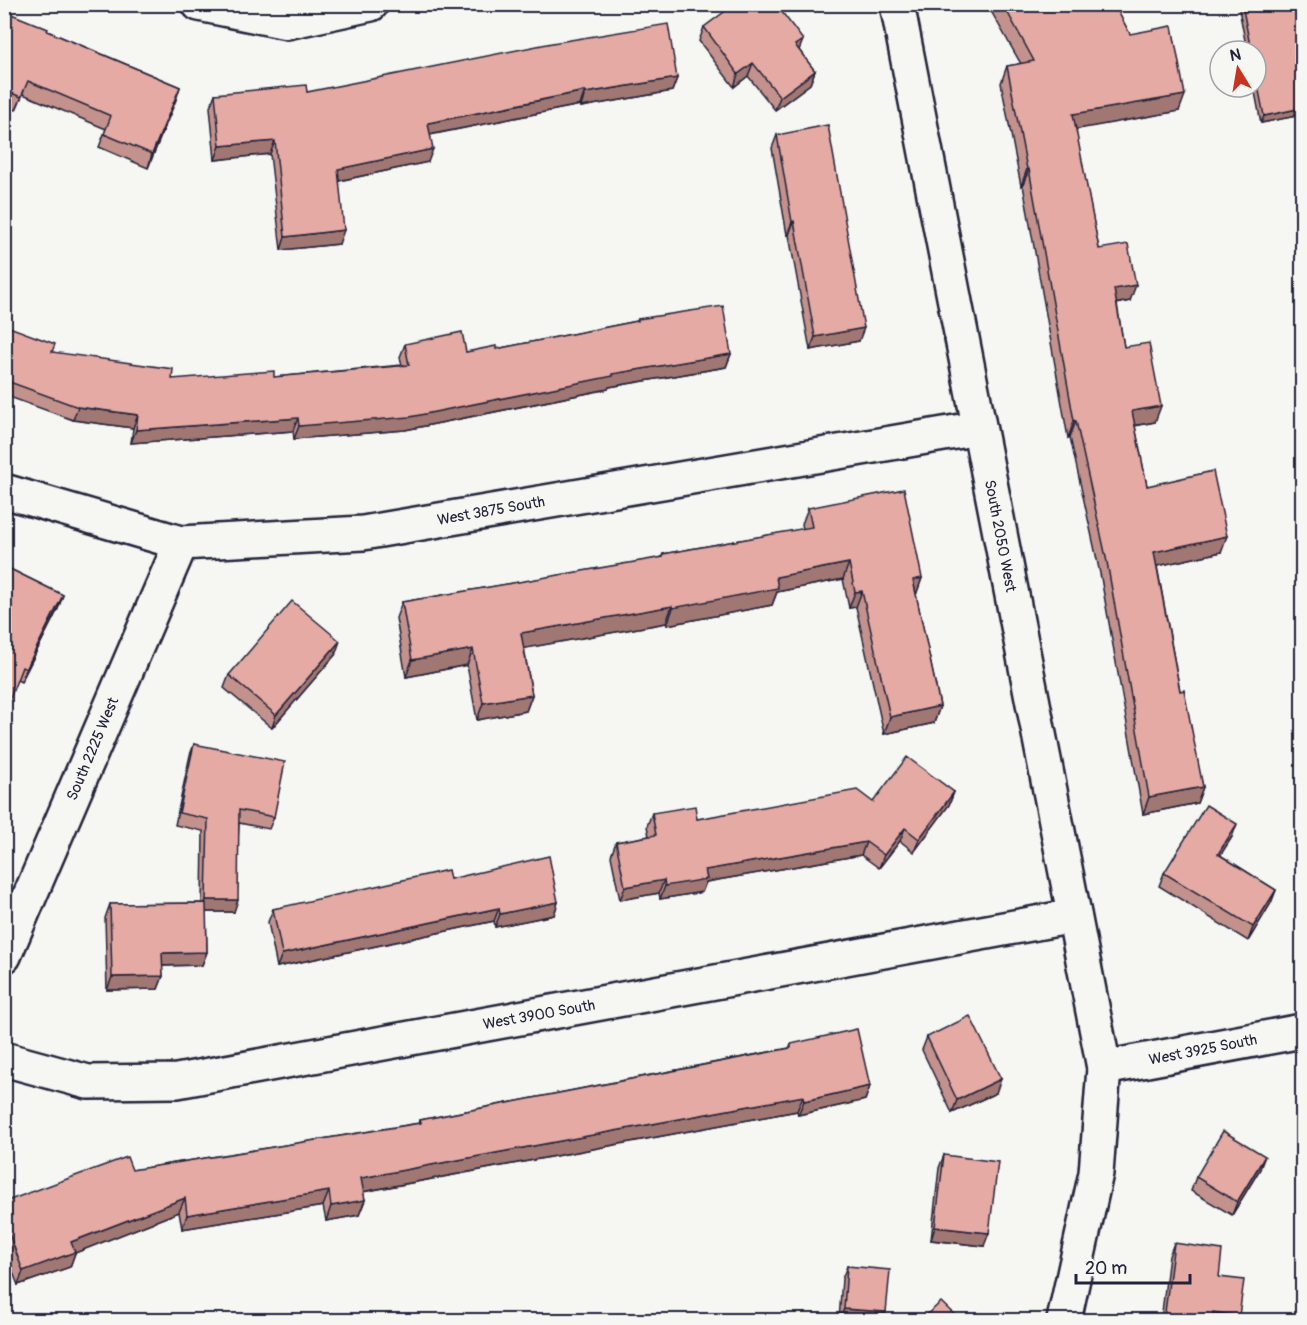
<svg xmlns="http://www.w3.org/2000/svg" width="1307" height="1325" viewBox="0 0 1307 1325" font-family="Pangolin,sans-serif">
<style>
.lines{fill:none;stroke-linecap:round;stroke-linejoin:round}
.minor-casing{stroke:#22223b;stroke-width:38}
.minor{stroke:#f6f6f2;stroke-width:33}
.wall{fill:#c4928c;stroke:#22223b;stroke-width:1.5}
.shaded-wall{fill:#a07772;stroke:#22223b;stroke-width:1.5}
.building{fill:#e4aaa3;stroke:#22223b;stroke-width:1.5}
.labels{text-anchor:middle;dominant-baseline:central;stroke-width:4.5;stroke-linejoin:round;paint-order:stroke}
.street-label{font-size:15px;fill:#22223b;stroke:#f6f6f2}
</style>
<rect width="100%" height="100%" fill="#f6f6f2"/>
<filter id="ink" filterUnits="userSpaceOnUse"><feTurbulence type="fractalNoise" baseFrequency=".0167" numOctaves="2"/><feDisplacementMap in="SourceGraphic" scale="12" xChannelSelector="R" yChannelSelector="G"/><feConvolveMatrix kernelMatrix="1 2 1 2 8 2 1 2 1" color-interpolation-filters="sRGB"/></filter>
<g filter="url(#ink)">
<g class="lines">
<defs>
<g id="minor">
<path d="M 199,4 L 287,22 L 371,4"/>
<path d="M 897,4 L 1104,1068 L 1096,1173 L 1064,1320"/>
<path d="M 4,491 L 181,543 L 363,533 L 979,428"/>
<path d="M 4,956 L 181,543"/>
<path d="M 4,1059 L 88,1082 L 177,1081 L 1074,916"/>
<path d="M 1104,1068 L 1302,1031"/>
</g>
</defs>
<use href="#minor" class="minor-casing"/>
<use href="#minor" class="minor"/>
</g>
<g class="wall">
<path d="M 987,4 L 1114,4 L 1130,34 L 1179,111 L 1075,129 L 1099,249 L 1130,301 L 1117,304 L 1124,347 L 1155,422 L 1135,426 L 1147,486 L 1221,552 L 1157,566 L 1180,691 L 1203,787 L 1197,803 L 1143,814 L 1101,578 L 1070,437 L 1068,438 L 1023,185 L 1021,186 L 1001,83 L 1007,66 L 1021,64 Z"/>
<path d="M 1238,4 L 1302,4 L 1302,115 L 1261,123 L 1254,87 L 1256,87 L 1256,51 L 1247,51 Z"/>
<path d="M 4,11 L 47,31 L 180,87 L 148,168 L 99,147 L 106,129 L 23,94 L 16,110 L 4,105 Z"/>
<path d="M 704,27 L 799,50 L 815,71 L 810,84 L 775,110 L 748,76 L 734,87 L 699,41 Z"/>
<path d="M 677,78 L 672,91 L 581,107 L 580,105 L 430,135 L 428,162 L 339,181 L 339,244 L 281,250 L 270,154 L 215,160 L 210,107 L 215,94 L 307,92 Z"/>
<path d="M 777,135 L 859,341 L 810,350 L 789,235 L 787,235 L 772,148 Z"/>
<path d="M 638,319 L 731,354 L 726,367 L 609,387 L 608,389 L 405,430 L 294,439 L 293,431 L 131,443 L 133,428 L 73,420 L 4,395 L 4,325 L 52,352 L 172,379 L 274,377 L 402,365 L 400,357 L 405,344 L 466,352 L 496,349 L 637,321 Z"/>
<path d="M 808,508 L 922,578 L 916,595 L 940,706 L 934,723 L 884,734 L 856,607 L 849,608 L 843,579 L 777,592 L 772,605 L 667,625 L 666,623 L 524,648 L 532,695 L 526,711 L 477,720 L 467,665 L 406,677 L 396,618 L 402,602 L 661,558 L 663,554 L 803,529 L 802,524 Z"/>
<path d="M 4,566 L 63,595 L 58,609 L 21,682 L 17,680 Z"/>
<path d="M 335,655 L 272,728 L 224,688 L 229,675 Z"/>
<path d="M 194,744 L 274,817 L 269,829 L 239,823 L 234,912 L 206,912 L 207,952 L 202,965 L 162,966 L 163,976 L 158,989 L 107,990 L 105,918 L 110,904 L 202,903 L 203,831 L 175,825 L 190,755 Z"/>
<path d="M 954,792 L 949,805 L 914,852 L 900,841 L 879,868 L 861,855 L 706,882 L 702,892 L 660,899 L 659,893 L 620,900 L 611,856 L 616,842 L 649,836 L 647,826 L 652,813 L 697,819 L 873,802 Z"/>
<path d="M 1232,837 L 1220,855 L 1276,890 L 1271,903 L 1248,941 L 1159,886 L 1164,873 Z"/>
<path d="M 1302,858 L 1302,891 L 1298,870 Z"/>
<path d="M 450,879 L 558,902 L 554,915 L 495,927 L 494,921 L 277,967 L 268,922 L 273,909 Z"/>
<path d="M 927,1037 L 996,1093 L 952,1113 L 922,1050 Z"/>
<path d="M 791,1044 L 870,1086 L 865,1100 L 798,1115 L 797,1111 L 363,1192 L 365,1200 L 359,1215 L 326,1221 L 323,1206 L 182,1229 L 179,1212 L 75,1253 L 70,1267 L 18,1285 L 4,1250 L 4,1202 L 132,1170 L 419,1123 L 420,1120 L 789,1048 Z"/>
<path d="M 944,1155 L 984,1246 L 931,1240 L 939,1168 Z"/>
<path d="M 1260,1169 L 1232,1215 L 1191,1191 L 1196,1177 Z"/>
<path d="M 1174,1243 L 1219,1277 L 1239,1316 L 1237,1320 L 1161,1320 L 1169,1256 Z"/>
<path d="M 847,1266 L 883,1320 L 839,1320 L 842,1279 Z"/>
</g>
<g class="shaded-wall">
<path d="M 803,40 L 798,53 L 795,45 Z"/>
<path d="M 753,63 L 748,76 L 734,87 L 738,74 Z"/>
<path d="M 815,71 L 810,84 L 775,110 L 780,97 Z"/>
<path d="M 677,78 L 672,91 L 581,107 L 585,93 Z"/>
<path d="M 180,87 L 176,100 L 148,168 L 152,154 Z"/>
<path d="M 585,91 L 580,105 L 423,136 L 428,123 Z"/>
<path d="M 1185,95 L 1179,111 L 1067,131 L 1073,114 Z"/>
<path d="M 1302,108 L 1302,115 L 1261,123 L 1264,116 Z"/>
<path d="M 275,141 L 270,154 L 215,160 L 220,146 Z"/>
<path d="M 433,149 L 428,162 L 333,182 L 338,169 Z"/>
<path d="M 1027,169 L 1029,169 L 1023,185 L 1021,186 Z"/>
<path d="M 794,221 L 789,235 L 787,235 L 792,222 Z"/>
<path d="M 344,230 L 339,244 L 281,250 L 285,237 Z"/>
<path d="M 1136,285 L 1130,301 L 1108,305 L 1114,289 Z"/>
<path d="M 864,328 L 859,341 L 810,350 L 815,337 Z"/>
<path d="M 731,354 L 726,367 L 609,387 L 608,389 L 405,430 L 294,439 L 299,426 Z"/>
<path d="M 1161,406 L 1155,422 L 1126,427 L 1132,411 Z"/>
<path d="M 78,407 L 138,415 L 133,428 L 73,420 Z"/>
<path d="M 298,418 L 293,431 L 131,443 L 136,430 Z"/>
<path d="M 1074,421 L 1076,421 L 1070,437 L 1068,438 Z"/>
<path d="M 1227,536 L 1221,552 L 1148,568 L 1154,552 Z"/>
<path d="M 849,563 L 843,579 L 777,592 L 772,605 L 667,625 L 673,608 L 776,577 Z"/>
<path d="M 922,578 L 916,595 L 913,580 Z"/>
<path d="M 862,591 L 856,607 L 849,608 L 855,592 Z"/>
<path d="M 63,595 L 58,609 L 21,682 L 26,669 Z"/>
<path d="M 672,606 L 666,623 L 515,650 L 521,633 Z"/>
<path d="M 340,641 L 335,655 L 272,728 L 276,715 Z"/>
<path d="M 473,649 L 467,665 L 406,677 L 412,660 Z"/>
<path d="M 532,695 L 526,711 L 477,720 L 483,703 Z"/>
<path d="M 940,706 L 934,723 L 884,734 L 890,717 Z"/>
<path d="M 1203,787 L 1197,803 L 1143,814 L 1149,797 Z"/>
<path d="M 954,792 L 949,805 L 914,852 L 919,839 Z"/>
<path d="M 1237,824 L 1232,837 L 1213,867 L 1218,854 Z"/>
<path d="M 905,828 L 900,841 L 879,868 L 884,855 Z"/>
<path d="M 866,842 L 861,855 L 706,882 L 702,892 L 660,899 L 665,886 L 705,870 Z"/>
<path d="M 664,880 L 659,893 L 620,900 L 625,887 Z"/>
<path d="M 1276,890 L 1271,903 L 1248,941 L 1253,927 Z"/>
<path d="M 206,900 L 238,900 L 234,912 L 202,912 Z"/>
<path d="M 558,902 L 554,915 L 495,927 L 500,914 Z"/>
<path d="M 499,908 L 494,921 L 277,967 L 282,954 Z"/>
<path d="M 207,952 L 202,965 L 157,966 L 162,953 Z"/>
<path d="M 163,976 L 158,989 L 107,990 L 112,977 Z"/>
<path d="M 1001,1079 L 996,1093 L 952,1113 L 957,1100 Z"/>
<path d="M 870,1086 L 865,1100 L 798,1115 L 804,1101 Z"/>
<path d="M 803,1096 L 797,1111 L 356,1193 L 361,1178 Z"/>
<path d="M 1265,1156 L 1260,1169 L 1232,1215 L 1237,1202 Z"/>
<path d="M 329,1191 L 323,1206 L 182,1229 L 187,1215 Z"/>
<path d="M 185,1198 L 179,1212 L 75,1253 L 70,1267 L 18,1285 L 23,1271 L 71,1242 Z"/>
<path d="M 365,1200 L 359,1215 L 326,1221 L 331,1206 Z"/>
<path d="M 935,1227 L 989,1233 L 984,1246 L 931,1240 Z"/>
<path d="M 844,1309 L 886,1312 L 883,1320 L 839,1320 Z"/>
<path d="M 1213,1312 L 1239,1316 L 1237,1320 L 1210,1320 Z"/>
</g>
<g class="building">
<path d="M 735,4 L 776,4 L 803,40 L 795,45 L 815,71 L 780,97 L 753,63 L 738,74 L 704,27 Z"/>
<path d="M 1003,4 L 1114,4 L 1130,34 L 1172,26 L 1185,95 L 1073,114 L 1099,249 L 1128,244 L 1136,285 L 1114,289 L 1124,347 L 1149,343 L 1161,406 L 1132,411 L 1147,486 L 1213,471 L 1227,536 L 1154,552 L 1180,691 L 1184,690 L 1203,787 L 1149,797 L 1107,562 L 1076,421 L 1074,421 L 1029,169 L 1027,169 L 1007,66 L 1034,61 Z"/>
<path d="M 1242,4 L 1302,4 L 1302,108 L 1264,116 L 1256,76 L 1256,51 L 1251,51 Z"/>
<path d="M 4,11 L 48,29 L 47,31 L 180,87 L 152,154 L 104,134 L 111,116 L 28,81 L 21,97 L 4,90 Z"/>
<path d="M 668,24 L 677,78 L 585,93 L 585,91 L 428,123 L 433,149 L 338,169 L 344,230 L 285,237 L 275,141 L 220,146 L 215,94 L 306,85 L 307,92 L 552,43 Z"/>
<path d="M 828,125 L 864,328 L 815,337 L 794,221 L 792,222 L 777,135 Z"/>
<path d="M 723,306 L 731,354 L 612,374 L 613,376 L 410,417 L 299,426 L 298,418 L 136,430 L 138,415 L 78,407 L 4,380 L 4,325 L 55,344 L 52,352 L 173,369 L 172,379 L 274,371 L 274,377 L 409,365 L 405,344 L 462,332 L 466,352 L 496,346 L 496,349 L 638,321 L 638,319 Z"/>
<path d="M 904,489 L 922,578 L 913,580 L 940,706 L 890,717 L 862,591 L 855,592 L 849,563 L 776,577 L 778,588 L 673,608 L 672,606 L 521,633 L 532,695 L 483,703 L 473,649 L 412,660 L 402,602 L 663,557 L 663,554 L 812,527 L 808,508 Z"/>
<path d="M 4,566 L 63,595 L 26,669 L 22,667 L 4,714 Z"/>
<path d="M 292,601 L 340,641 L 276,715 L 229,675 Z"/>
<path d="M 194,744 L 285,762 L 274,817 L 239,810 L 238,900 L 206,900 L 208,819 L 179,813 Z"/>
<path d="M 907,757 L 954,792 L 919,839 L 905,828 L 884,855 L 866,842 L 705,870 L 707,879 L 665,886 L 664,880 L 625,887 L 616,842 L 656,835 L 652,813 L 695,806 L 697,819 L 857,790 L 873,802 Z"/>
<path d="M 1206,805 L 1237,824 L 1218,854 L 1276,890 L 1253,927 L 1164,873 Z"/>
<path d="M 549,856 L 558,902 L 500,914 L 499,908 L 282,954 L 273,909 L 448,870 L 450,879 Z"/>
<path d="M 206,903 L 207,952 L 162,953 L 163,976 L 112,977 L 110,904 Z"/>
<path d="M 970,1016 L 1001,1079 L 957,1100 L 927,1037 Z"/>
<path d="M 857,1029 L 870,1086 L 804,1101 L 803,1096 L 361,1178 L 365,1200 L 331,1206 L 329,1191 L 187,1215 L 185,1198 L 71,1242 L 75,1252 L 23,1271 L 4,1220 L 4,1202 L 127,1157 L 132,1170 L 421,1123 L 420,1120 L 791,1048 L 791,1044 Z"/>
<path d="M 1223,1131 L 1265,1156 L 1237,1202 L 1196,1177 Z"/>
<path d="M 944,1155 L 998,1162 L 989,1233 L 935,1227 Z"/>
<path d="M 1174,1243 L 1222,1250 L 1219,1277 L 1244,1280 L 1239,1316 L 1213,1312 L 1212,1320 L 1164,1320 Z"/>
<path d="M 847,1266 L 890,1270 L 886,1312 L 844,1309 Z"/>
<path d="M 4,1292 L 11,1294 L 4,1315 Z"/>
<path d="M 941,1302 L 960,1320 L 921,1320 Z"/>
</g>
</g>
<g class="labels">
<g class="street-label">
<text transform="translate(491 511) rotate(-10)">West 3875 South</text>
<text transform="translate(1000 536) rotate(79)">South 2050 West</text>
<text transform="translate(93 749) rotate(-67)">South 2225 West</text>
<text transform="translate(539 1015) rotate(-10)">West 3900 South</text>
<text transform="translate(1203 1050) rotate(-11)">West 3925 South</text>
</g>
</g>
<rect width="1307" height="1325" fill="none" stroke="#f6f6f2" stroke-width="24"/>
<rect x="12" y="12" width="1283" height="1301" fill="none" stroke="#22223b" stroke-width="2" filter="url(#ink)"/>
<g transform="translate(1238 69) rotate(349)"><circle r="28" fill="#f6f6f2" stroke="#a1a1a9" stroke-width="1.5"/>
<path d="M0-4.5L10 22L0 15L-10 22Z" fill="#c8321e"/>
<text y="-9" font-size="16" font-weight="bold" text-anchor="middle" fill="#22223b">N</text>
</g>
<path d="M1076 1274v9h114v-9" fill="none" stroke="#22223b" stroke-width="3"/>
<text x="1085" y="1274" font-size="18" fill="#22223b" stroke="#f6f6f2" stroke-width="4.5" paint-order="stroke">20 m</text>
</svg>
